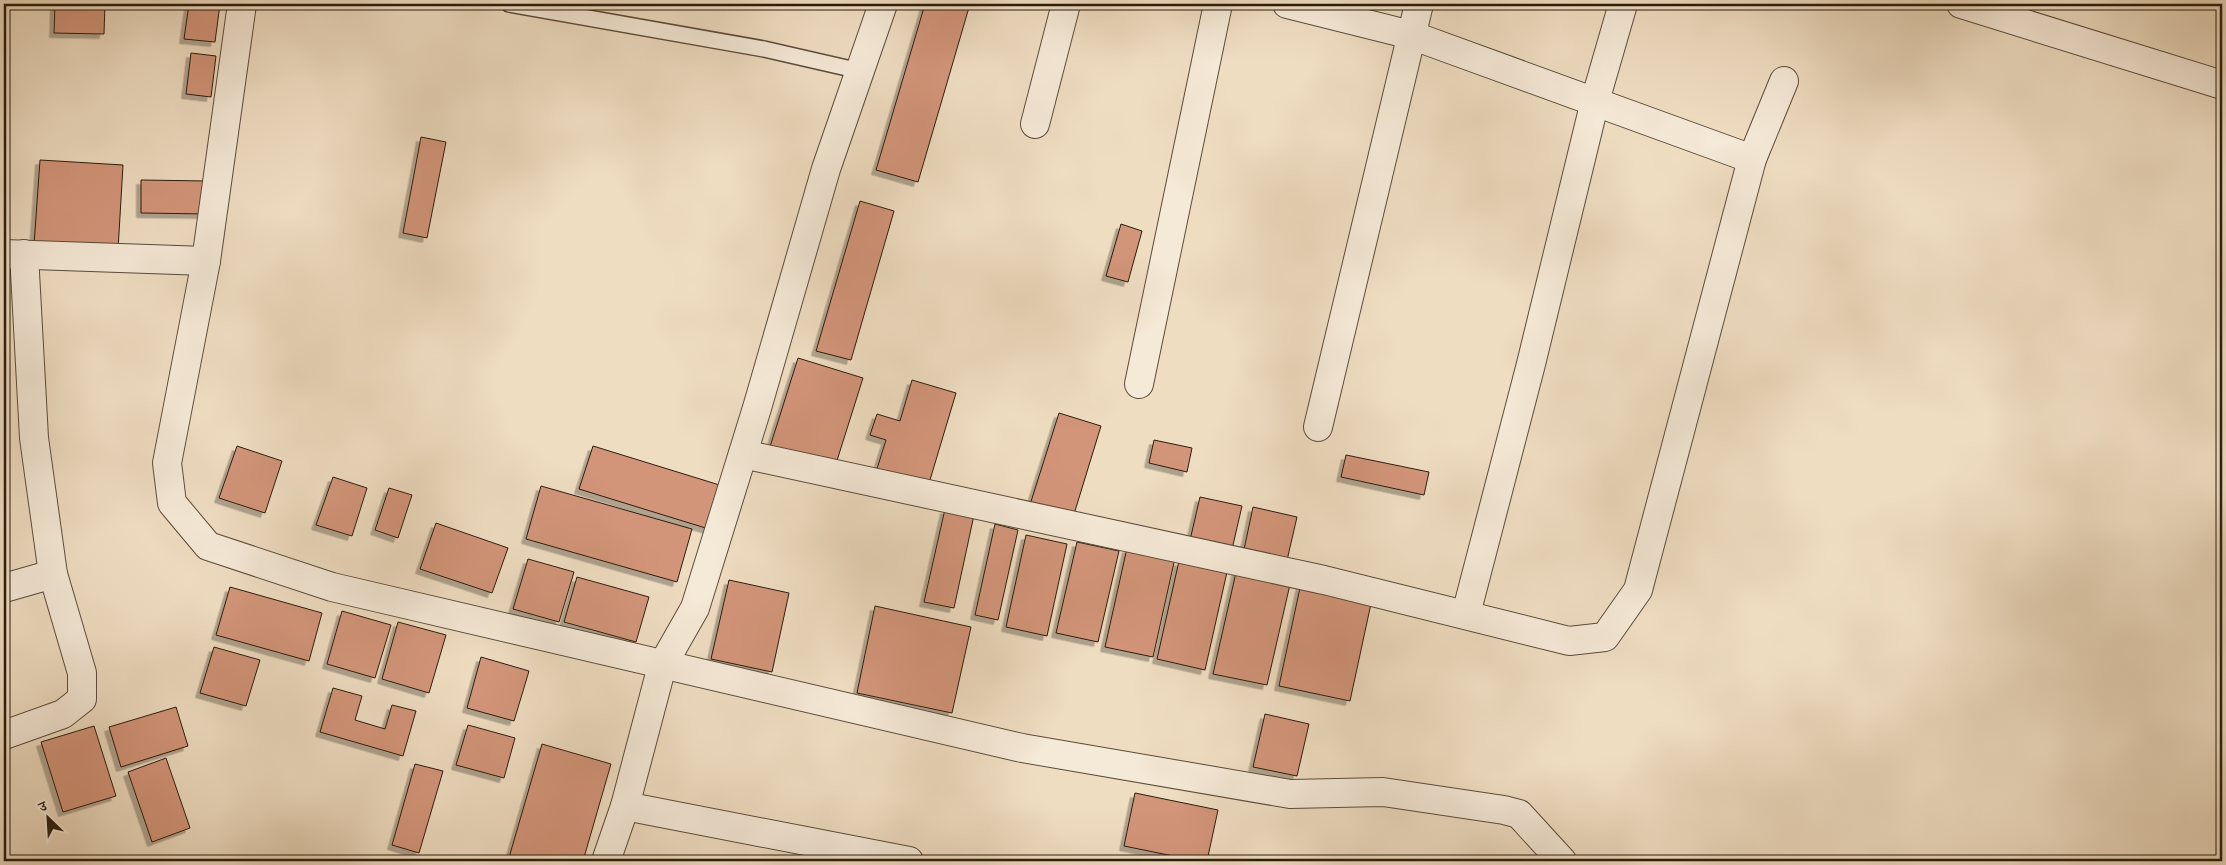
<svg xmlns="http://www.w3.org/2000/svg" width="2226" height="865" viewBox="0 0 2226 865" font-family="'IM FELL English','Noto Serif Devanagari',serif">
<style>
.building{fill:#d3957a;stroke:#2a1c0d;filter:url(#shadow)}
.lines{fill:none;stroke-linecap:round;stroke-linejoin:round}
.service-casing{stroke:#5b4c3a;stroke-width:18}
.minor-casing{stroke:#5b4c3a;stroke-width:30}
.service{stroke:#f5e9d7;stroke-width:15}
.minor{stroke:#f5e9d7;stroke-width:28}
</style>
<defs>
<filter id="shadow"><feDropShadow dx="-4.5" dy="4.5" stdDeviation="0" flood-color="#0004"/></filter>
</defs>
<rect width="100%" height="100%" fill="#efddc2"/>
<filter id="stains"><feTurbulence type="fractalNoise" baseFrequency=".004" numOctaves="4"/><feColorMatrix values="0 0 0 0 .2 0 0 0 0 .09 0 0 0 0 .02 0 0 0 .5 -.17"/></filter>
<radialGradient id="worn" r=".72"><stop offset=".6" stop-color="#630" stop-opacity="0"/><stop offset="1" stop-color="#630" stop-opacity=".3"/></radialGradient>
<g class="building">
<path d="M 55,4 L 105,4 L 104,34 L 54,33 Z"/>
<path d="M 189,4 L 220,4 L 215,42 L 184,39 Z"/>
<path d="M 925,4 L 970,4 L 918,182 L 876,170 Z"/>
<path d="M 191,53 L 216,56 L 211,97 L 186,94 Z"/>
<path d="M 421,137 L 446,142 L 427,238 L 403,233 Z"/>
<path d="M 40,160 L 123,165 L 118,250 L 34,245 Z"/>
<path d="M 141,180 L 208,181 L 208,214 L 141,213 Z"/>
<path d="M 860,201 L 894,211 L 851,360 L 816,351 Z"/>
<path d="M 1121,224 L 1142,231 L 1128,282 L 1106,276 Z"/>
<path d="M 798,358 L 863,378 L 834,470 L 769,450 Z"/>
<path d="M 912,380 L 956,393 L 927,490 L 875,475 L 886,440 L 870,435 L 877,414 L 900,421 Z"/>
<path d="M 1059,413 L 1101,426 L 1071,524 L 1028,511 Z"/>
<path d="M 1154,440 L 1192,448 L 1187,472 L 1149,463 Z"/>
<path d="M 237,446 L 282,461 L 265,513 L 219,498 Z"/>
<path d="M 593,446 L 726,487 L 712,530 L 579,489 Z"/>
<path d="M 1346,455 L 1429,472 L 1424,495 L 1341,477 Z"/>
<path d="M 333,477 L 367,488 L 352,536 L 316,525 Z"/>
<path d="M 541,486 L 692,529 L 677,582 L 526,539 Z"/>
<path d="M 389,488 L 412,495 L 398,538 L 375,530 Z"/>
<path d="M 1200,497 L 1242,506 L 1230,558 L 1188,549 Z"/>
<path d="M 1253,507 L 1297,517 L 1285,569 L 1242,559 Z"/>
<path d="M 945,509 L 974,515 L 954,608 L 924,602 Z"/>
<path d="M 436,523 L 508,548 L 492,593 L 420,569 Z"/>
<path d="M 995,524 L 1018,530 L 998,620 L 975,615 Z"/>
<path d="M 1026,535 L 1067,544 L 1047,636 L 1006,627 Z"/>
<path d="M 1077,542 L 1119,551 L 1098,642 L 1056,633 Z"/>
<path d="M 1127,548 L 1175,558 L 1153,657 L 1105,647 Z"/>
<path d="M 528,559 L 574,572 L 559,622 L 513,609 Z"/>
<path d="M 1179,561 L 1227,572 L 1205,670 L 1157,659 Z"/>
<path d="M 1237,568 L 1291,580 L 1267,685 L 1213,674 Z"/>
<path d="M 577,577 L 649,597 L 636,642 L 564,622 Z"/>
<path d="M 729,580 L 789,593 L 772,672 L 711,659 Z"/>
<path d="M 1301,583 L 1372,599 L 1350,701 L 1279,686 Z"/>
<path d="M 230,587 L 322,613 L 309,661 L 216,635 Z"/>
<path d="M 875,606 L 971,627 L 952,713 L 857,693 Z"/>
<path d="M 342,611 L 391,625 L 375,678 L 327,664 Z"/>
<path d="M 398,622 L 446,635 L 429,693 L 382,679 Z"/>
<path d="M 214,647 L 260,660 L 246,706 L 200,693 Z"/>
<path d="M 481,657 L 529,671 L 514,721 L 467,708 Z"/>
<path d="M 333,688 L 362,696 L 355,720 L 385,729 L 392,705 L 416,711 L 403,756 L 320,732 Z"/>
<path d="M 176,707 L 188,746 L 121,767 L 109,727 Z"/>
<path d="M 1265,714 L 1309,724 L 1297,776 L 1253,767 Z"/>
<path d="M 468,725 L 515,738 L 504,778 L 456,765 Z"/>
<path d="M 94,726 L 116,796 L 63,812 L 41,742 Z"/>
<path d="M 542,744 L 611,764 L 583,861 L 508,861 Z"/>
<path d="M 166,758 L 190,828 L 152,842 L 128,772 Z"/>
<path d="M 415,764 L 443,771 L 419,853 L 392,845 Z"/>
<path d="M 1135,793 L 1218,810 L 1207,861 L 1198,861 L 1124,846 Z"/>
</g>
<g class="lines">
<defs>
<path id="service" d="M 509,4 L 764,49 L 860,71"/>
<g id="minor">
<path d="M 242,4 L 206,261 L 167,463 L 172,503 L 208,546 L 332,587 L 1022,748 L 1290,794 L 1383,792 L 1504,810 L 1519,814 L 1562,861"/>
<path d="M 1287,4 L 1411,35 L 1752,159"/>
<path d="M 1961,4 L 2222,85"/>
<path d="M 1035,124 L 1066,4"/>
<path d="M 4,254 L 206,261"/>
<path d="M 1139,384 L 1218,4"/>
<path d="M 1318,427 L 1419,4"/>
<path d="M 743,454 L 1324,580 L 1569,641 L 1605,637 L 1638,590 L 1752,159 L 1784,81"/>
<path d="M 4,588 L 53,574"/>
<path d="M 1466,614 L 1531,364 L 1595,101 L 1623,4"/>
<path d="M 4,735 L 63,714 L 82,699 L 82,673 L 53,574 L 34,438 L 24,254"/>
<path d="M 625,806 L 909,861"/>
<path d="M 606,861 L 625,806 L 662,666 L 695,608 L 757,408 L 826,169 L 883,4"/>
</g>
</defs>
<use href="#service" class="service-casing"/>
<use href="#minor" class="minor-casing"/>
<use href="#service" class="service"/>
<use href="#minor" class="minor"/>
</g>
<rect width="2226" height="865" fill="none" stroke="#efddc2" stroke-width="20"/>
<rect x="5" y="5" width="2216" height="855" fill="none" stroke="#2a1c0d" stroke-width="2.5"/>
<rect x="10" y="10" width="2206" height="845" fill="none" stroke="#2a1c0d"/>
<g transform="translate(48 818) rotate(335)" stroke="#f5e9d7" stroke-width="4" paint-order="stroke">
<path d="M0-4L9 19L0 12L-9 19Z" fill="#2a1c0d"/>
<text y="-8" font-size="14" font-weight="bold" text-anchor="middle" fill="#2a1c0d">उ</text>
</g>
<rect width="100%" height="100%" filter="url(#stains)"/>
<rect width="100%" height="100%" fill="url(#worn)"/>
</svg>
